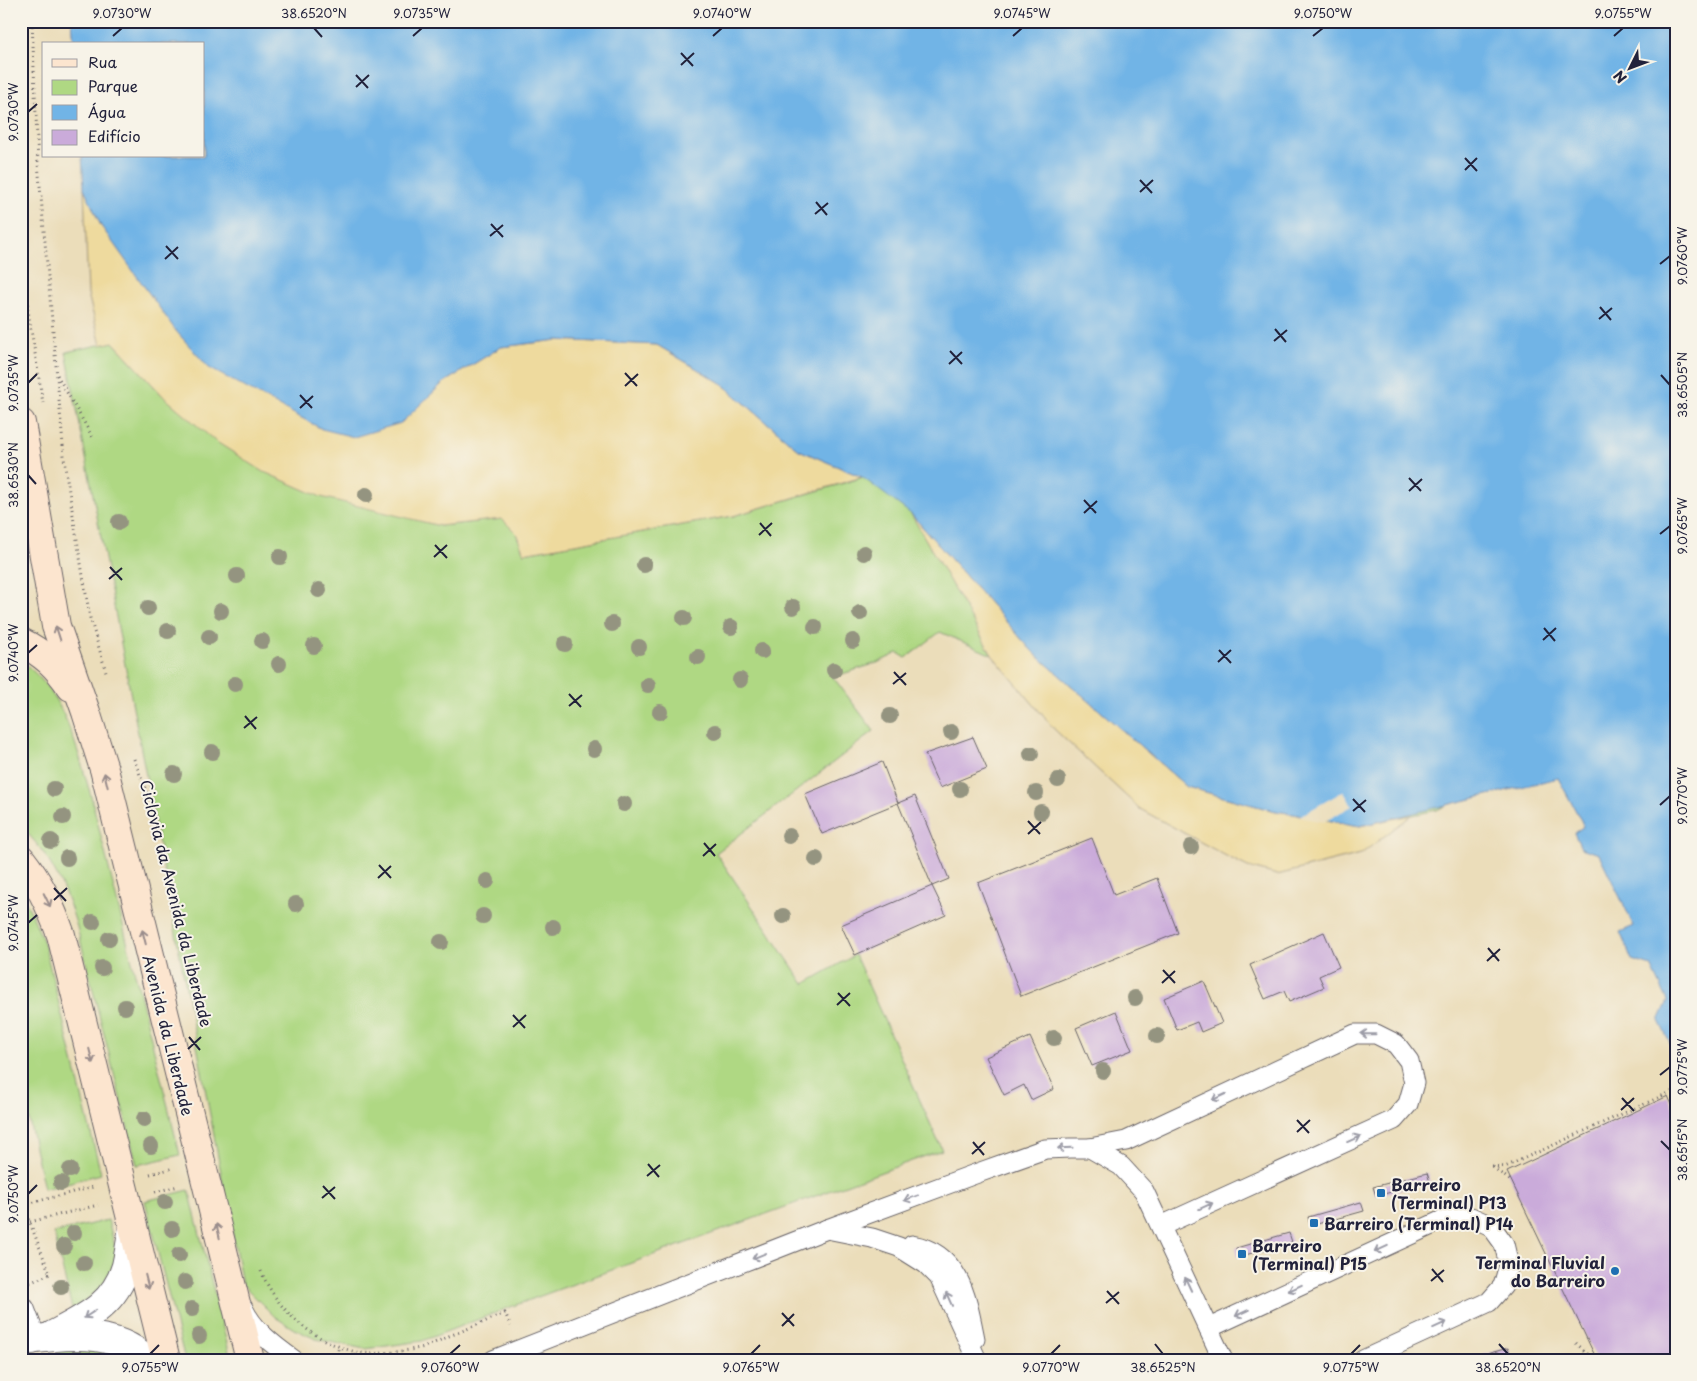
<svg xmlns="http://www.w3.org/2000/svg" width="1697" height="1381" viewBox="0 0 1697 1381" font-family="'Playpen Sans',sans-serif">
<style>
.green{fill:#afd883;stroke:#687d5f}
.sand{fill:#eeda9e;stroke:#887e6c}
.water{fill:#71b4e6;stroke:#4a6b90}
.pier{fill:#ebddba}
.building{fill:#caabda}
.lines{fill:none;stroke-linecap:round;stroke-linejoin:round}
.lane-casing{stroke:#686367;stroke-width:21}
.street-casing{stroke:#686367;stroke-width:30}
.secondary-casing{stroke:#686367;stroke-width:30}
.path{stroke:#686367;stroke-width:3;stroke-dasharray:1 4;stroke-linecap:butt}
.lane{stroke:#fff;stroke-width:19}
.street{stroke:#fff;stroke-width:28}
.secondary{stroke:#fce5cf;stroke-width:28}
.tree{fill:#949480}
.oneway{stroke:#9a8d8c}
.oneway2{stroke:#9c9ca7}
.ticks{fill:none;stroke:#22223b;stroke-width:2}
.poi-dot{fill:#1f6fb2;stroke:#f7f3e8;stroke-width:2}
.labels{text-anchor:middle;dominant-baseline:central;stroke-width:4;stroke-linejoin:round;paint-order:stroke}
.street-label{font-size:16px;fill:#22223b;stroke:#f7f3e8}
.poi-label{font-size:16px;font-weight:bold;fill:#22223b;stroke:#f7f3e8;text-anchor:start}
.neatline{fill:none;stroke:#22223b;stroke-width:2}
.ticks-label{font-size:12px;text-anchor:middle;fill:#22223b}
</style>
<rect width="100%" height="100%" fill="#f7f3e8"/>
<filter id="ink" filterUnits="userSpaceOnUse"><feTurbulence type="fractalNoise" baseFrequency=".02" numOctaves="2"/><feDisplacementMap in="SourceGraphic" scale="10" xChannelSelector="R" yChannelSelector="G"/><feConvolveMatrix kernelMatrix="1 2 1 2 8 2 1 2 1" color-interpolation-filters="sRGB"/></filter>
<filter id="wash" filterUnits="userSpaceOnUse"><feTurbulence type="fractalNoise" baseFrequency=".0096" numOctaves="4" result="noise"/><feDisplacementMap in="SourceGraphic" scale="20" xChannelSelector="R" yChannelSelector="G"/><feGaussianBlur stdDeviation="1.12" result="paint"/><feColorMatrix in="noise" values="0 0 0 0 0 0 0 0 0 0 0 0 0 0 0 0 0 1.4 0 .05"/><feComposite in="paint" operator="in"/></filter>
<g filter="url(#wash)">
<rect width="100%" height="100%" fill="#ebddba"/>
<g class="green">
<path d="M 113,342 L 164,397 L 392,513 L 440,526 L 502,519 L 516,533 L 524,553 L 733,516 L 861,478 L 743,403 L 1522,766 L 1437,810 L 1360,826 L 913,517 L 992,655 L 940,632 L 906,658 L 898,653 L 877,663 L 833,677 L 874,731 L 716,853 L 804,984 L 855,955 L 942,1150 L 513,1306 L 422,1341 L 365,1349 L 316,1339 L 294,1329 L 275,1317 L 242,1284 L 66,352 Z"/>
<path d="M 21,661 C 65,693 76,746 91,796 L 180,1155 L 137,1165 L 77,927 C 66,890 50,854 21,827 Z"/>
<path d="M 21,894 L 31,912 L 44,943 L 101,1174 L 44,1189 L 21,1083 Z"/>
<path d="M 189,1190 L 231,1360 L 185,1360 L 145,1201 Z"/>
<path d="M 108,1220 L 116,1250 L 114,1264 L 101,1288 L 84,1302 L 72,1309 L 54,1233 Z"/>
<path d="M 89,1347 L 128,1360 L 59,1360 L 59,1351 Z"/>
</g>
<g class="sand">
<path d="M 84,188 L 101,226 L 251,390 L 322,429 L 400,423 L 443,383 L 501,347 L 557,340 L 657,345 L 721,383 L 799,450 L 862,477 L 733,516 L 524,553 L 516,533 L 502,519 L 440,526 L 321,497 L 264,472 L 215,441 L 164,397 L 113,342 L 101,345 L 88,294 Z"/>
<path d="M 911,514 L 1033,652 L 1187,787 L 1271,810 L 1360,826 L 1412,815 L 1361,854 L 1277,875 L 1248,867 L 1228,857 L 1140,809 L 1055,730 L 992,655 Z"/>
</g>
<path class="water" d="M 72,21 L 1676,21 L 1676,1045 L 1672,1047 L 1659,1021 L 1668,1001 L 1651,966 L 1632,960 L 1620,932 L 1634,926 L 1599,854 L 1581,848 L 1574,833 L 1584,826 L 1558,778 L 1360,826 L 1271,810 L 1187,787 L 1033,652 L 911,514 L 862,477 L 799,450 L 721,383 L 657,345 L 557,340 L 501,347 L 443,383 L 401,423 L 354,437 L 322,429 L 209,368 L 176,331 L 101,226 L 84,188 L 82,156 L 204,156 L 204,44 L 74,44 Z"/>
<path class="pier" d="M 1344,791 L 1352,806 L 1324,822 L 1298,817 Z"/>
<g id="blocks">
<g class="building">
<path d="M 973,737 L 987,769 L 940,788 L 925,754 Z"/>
<path d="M 882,762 L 898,803 L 822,834 L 805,794 Z"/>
<path d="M 915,796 L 949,879 L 932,886 L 898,803 Z"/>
<path d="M 1092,838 L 1114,895 L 1157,878 L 1178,933 L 1021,996 L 978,883 Z"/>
<path d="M 932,886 L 946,915 L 855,955 L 841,925 Z"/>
<path d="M 1324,932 L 1339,967 L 1319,976 L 1324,987 L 1289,1002 L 1284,991 L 1265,999 L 1250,965 Z"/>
<path d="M 1204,981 L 1222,1023 L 1201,1032 L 1197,1022 L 1177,1030 L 1164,998 Z"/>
<path d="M 1116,1011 L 1132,1050 L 1092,1066 L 1076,1028 Z"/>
<path d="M 1030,1037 L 1054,1089 L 1031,1100 L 1024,1085 L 1004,1095 L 986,1057 Z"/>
<path d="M 1668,1096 L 1676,1113 L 1676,1360 L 1597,1360 L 1507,1172 Z"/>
<path d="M 1427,1173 L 1430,1182 L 1376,1196 L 1373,1187 Z"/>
<path d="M 1361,1202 L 1364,1211 L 1310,1226 L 1308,1217 Z"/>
<path d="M 1289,1233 L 1292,1242 L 1238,1257 L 1236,1248 Z"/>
<path d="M 1508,1348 L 1512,1360 L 1468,1360 L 1468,1359 Z"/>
</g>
</g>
</g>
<g filter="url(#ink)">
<use href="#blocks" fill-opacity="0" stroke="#686367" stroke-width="1"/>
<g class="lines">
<defs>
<g id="lane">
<path d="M 1090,1148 L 1126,1141 L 1355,1034 L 1376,1034 L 1396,1044 L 1409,1061 L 1414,1083 L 1408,1104 L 1394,1120 L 1161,1226"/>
<path d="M 827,1229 L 872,1238 L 899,1247 L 926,1264 L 939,1277 L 977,1360"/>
<path d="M 912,1245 C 960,1253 967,1299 975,1339"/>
<path d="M 242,1306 C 253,1330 273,1345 294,1360"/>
<path d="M 1209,1328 L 1449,1217 L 1471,1217 L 1491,1226 L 1504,1244 L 1509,1265 L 1503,1286 L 1489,1302 L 1363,1360"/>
<path d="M 493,1360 L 827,1229 L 975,1174 L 1045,1149 L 1070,1148 L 1090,1148 L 1121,1166 L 1144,1191 L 1223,1360"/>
</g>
<g id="street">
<path d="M 21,1311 L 32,1340"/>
<path d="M 51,1336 C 85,1318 115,1305 126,1266 C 129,1253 131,1240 133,1227"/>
<path d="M 21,1341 C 62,1335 114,1328 147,1360"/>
</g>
<g id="secondary">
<path d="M 21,423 L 56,626 L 86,712 L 104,769 L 250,1360"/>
<path d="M 21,642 C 43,653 57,666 71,687"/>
<path d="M 21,859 C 40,883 51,907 61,935 L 166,1360"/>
</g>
</defs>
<use href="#lane" class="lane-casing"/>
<use href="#street" class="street-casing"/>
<use href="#secondary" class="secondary-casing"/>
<g class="path">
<path d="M 32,21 L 38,163 L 65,467 L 90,618 L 107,675"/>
<path d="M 21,219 L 28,310 L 43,403"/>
<path d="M 57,375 L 93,438"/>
<path d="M 134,759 L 148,796"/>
<path d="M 1492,1166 L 1505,1167 L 1673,1091 L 1676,1096"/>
<path d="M 1493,1167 L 1512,1182"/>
<path d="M 150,1174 L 174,1168"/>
<path d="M 155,1192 L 178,1186"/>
<path d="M 21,1201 L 23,1205 L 93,1187"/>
<path d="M 23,1205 L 50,1274 L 29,1283"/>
<path d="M 30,1222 L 98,1205"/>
<path d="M 261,1271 C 278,1312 313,1341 356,1352 C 371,1356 409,1351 424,1347 C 432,1344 441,1340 449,1336 C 468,1329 486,1321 505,1313 L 511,1326"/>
<path d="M 1576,1343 L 1594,1360"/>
<path d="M 336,1360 L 339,1346"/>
<path d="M 354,1360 L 357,1352"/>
</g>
<use href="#lane" class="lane"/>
<use href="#street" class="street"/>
<use href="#secondary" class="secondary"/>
</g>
<g class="tree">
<circle cx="366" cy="495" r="8"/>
<circle cx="119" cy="522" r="8"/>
<circle cx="864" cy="553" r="8"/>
<circle cx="280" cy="557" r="8"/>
<circle cx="644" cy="565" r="8"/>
<circle cx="237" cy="576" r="8"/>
<circle cx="319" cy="590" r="8"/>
<circle cx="793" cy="607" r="8"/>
<circle cx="148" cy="608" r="8"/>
<circle cx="221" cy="611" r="8"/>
<circle cx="860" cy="613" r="8"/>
<circle cx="684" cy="618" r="8"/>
<circle cx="612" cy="624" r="8"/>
<circle cx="731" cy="627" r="8"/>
<circle cx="815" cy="627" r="8"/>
<circle cx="168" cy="631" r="8"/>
<circle cx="209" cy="637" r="8"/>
<circle cx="262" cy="641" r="8"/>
<circle cx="853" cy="641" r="8"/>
<circle cx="565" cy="644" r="8"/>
<circle cx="314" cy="646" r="8"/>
<circle cx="639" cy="647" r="8"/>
<circle cx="762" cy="651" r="8"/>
<circle cx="698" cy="657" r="8"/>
<circle cx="279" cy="664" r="8"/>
<circle cx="834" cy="670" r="8"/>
<circle cx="740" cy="680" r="8"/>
<circle cx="235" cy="684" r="8"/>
<circle cx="648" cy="685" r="8"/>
<circle cx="660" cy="712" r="8"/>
<circle cx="890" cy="716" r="8"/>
<circle cx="715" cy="732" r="8"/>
<circle cx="951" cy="732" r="8"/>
<circle cx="594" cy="749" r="8"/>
<circle cx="212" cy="752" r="8"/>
<circle cx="1031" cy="754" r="8"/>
<circle cx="174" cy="774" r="8"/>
<circle cx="1058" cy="780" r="8"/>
<circle cx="54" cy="789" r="8"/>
<circle cx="960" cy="789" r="8"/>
<circle cx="1036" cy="793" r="8"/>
<circle cx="624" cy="804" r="8"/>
<circle cx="1041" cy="812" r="8"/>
<circle cx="63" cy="817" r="8"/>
<circle cx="789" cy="836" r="8"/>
<circle cx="51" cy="841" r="8"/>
<circle cx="1191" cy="847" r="8"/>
<circle cx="67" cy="858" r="8"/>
<circle cx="816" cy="859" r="8"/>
<circle cx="487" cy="881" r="8"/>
<circle cx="296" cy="904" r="8"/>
<circle cx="483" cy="916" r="8"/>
<circle cx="783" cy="916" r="8"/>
<circle cx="93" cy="922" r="8"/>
<circle cx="553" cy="927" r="8"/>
<circle cx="109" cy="939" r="8"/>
<circle cx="441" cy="942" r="8"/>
<circle cx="102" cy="968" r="8"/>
<circle cx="1135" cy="998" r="8"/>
<circle cx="125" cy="1007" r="8"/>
<circle cx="1157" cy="1036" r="8"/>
<circle cx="1054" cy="1038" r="8"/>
<circle cx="1103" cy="1071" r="8"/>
<circle cx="144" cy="1119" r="8"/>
<circle cx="151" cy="1146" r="8"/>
<circle cx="70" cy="1170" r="8"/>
<circle cx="61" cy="1183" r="8"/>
<circle cx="165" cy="1202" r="8"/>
<circle cx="172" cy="1229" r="8"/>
<circle cx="74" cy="1233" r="8"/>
<circle cx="64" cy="1246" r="8"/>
<circle cx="179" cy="1255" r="8"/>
<circle cx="84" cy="1263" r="8"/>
<circle cx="185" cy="1282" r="8"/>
<circle cx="61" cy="1287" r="8"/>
<circle cx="192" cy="1309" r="8"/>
<circle cx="199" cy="1336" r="8"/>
</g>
<defs><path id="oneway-shaft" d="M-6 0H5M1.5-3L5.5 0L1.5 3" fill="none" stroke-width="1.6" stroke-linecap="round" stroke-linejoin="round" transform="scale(1.25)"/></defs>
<g class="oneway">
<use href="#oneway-shaft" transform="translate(58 633) rotate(-108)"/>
<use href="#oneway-shaft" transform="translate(106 780) rotate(-103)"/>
<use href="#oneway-shaft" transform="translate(47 900) rotate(64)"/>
<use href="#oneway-shaft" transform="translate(144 937) rotate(-104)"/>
<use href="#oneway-shaft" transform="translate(91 1056) rotate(76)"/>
<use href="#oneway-shaft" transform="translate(218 1231) rotate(-103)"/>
<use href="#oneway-shaft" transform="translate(147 1282) rotate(76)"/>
</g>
<g class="oneway2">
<use href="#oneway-shaft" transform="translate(1368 1034) rotate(-179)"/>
<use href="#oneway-shaft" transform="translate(1219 1097) rotate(155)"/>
<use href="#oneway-shaft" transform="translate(1354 1139) rotate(-24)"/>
<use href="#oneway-shaft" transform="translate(1065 1148) rotate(178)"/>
<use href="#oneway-shaft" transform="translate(911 1198) rotate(160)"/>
<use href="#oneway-shaft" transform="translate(1206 1206) rotate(-24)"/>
<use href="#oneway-shaft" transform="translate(1381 1249) rotate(155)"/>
<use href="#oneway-shaft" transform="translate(759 1256) rotate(158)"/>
<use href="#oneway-shaft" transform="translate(1188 1284) rotate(-115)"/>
<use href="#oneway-shaft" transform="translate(1295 1288) rotate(155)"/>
<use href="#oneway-shaft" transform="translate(949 1299) rotate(-114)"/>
<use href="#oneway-shaft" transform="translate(1242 1313) rotate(155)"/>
<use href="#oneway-shaft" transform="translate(90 1314) rotate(146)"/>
<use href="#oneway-shaft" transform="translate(1440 1325) rotate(-24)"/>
</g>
</g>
<path class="ticks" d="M 314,28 L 322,37M 113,36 L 122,28M 413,36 L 422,28M 713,36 L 722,28M 1013,36 L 1022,28M 1313,36 L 1323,28M 1614,36 L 1623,28M 681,53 L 693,66M 681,65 L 694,53M 356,75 L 368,88M 356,87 L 369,75M 28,112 L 37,104M 1465,158 L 1477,171M 1465,170 L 1477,158M 1140,180 L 1152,193M 1140,192 L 1153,180M 816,202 L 827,215M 815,214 L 828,203M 491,224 L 503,237M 490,236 L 503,225M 166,246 L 178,259M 165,259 L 178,247M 1660,264 L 1670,256M 1600,307 L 1611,320M 1599,319 L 1612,308M 1275,329 L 1286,342M 1274,341 L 1287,330M 950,351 L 962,364M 949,364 L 962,352M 625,373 L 637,386M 1661,375 L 1670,385M 28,383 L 37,374M 625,386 L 638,374M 300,395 L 312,408M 300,408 L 313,396M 28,475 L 36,484M 1409,478 L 1421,491M 1409,491 L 1422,479M 1084,500 L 1096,513M 1084,513 L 1097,501M 760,523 L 771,536M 1660,534 L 1670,526M 759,535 L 772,523M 435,545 L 447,558M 434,557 L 447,545M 110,567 L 122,580M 109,579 L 122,568M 1544,628 L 1555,641M 1543,640 L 1556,628M 1219,650 L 1231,663M 28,653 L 37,645M 1218,662 L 1231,650M 894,672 L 906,685M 893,684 L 906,673M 569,694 L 581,707M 569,706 L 582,695M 245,716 L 256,729M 244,728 L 257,717M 1353,799 L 1365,812M 1660,805 L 1670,796M 1353,811 L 1366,800M 1028,821 L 1040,834M 1028,834 L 1041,822M 704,843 L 715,856M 703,856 L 716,844M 379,865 L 391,878M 378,878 L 391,866M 54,888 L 66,901M 54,900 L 67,888M 28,923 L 37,915M 1488,948 L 1499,961M 1487,961 L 1500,949M 1163,970 L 1175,983M 1162,983 L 1175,971M 838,993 L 850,1006M 837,1005 L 850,993M 513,1015 L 525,1028M 513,1027 L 526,1015M 189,1037 L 200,1050M 188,1049 L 201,1037M 1660,1075 L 1670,1067M 1622,1098 L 1634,1111M 1621,1110 L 1634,1098M 1297,1120 L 1309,1133M 1297,1132 L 1310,1120M 1661,1141 L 1670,1150M 973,1142 L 984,1155M 972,1154 L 985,1142M 648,1164 L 659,1177M 647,1176 L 660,1165M 323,1186 L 335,1199M 28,1194 L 37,1185M 322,1198 L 335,1187M 1432,1269 L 1443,1282M 1431,1281 L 1444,1270M 1107,1291 L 1119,1304M 1106,1303 L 1119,1292M 782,1313 L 794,1326M 782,1326 L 794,1314M 1155,1344 L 1163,1354M 1499,1344 L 1508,1354M 150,1354 L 159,1345M 450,1354 L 460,1345M 751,1354 L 760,1345M 1051,1354 L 1060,1345M 1351,1354 L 1360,1345"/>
<g class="poi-dot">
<rect x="1376" y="1188" width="10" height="10" rx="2.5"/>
<rect x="1309" y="1218" width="10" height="10" rx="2.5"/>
<rect x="1237" y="1249" width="10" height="10" rx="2.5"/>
<circle cx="1615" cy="1271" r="5"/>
</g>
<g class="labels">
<g class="street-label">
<text transform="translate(177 903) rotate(76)">Ciclovia da Avenida da Liberdade</text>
<text transform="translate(169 1035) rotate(76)">Avenida da Liberdade</text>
</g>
<g class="poi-label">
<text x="1391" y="1184">Barreiro<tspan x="1391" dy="18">(Terminal) P13</tspan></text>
<text x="1324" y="1223">Barreiro (Terminal) P14</text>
<text x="1252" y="1245">Barreiro<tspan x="1252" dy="18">(Terminal) P15</tspan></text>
<text x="1605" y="1262" text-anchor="end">Terminal Fluvial<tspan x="1605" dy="18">do Barreiro</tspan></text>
</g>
</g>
<rect width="1697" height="1381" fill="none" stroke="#f7f3e8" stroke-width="55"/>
<rect x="42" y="42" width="162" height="115" fill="#f7f3e8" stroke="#a29fa3"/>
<rect x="52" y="59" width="25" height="8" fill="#fce5cf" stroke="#a29fa3"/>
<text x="88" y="68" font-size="15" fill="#22223b">Rua</text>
<rect x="52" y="80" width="25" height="15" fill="#afd883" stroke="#a29fa3"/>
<text x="88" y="92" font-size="15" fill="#22223b">Parque</text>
<rect x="52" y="105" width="25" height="15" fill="#71b4e6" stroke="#a29fa3"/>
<text x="88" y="118" font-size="15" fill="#22223b">Água</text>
<rect x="52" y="130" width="25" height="15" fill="#caabda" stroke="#a29fa3"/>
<text x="88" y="142" font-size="15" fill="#22223b">Edifício</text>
<g transform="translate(1630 68) rotate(228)" stroke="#f7f3e8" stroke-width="4" paint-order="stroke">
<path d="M0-4L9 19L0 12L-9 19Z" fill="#22223b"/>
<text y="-8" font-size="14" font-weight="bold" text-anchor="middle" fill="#22223b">N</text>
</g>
<rect x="28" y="28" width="1642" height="1326" class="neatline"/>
<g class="ticks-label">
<text x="122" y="18">9.0730°W</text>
<text x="314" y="18">38.6520°N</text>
<text x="422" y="18">9.0735°W</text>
<text x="722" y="18">9.0740°W</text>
<text x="1022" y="18">9.0745°W</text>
<text x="1323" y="18">9.0750°W</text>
<text x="1623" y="18">9.0755°W</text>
<text transform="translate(14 112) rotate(-90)" y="4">9.0730°W</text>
<text transform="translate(1683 256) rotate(-90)" y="4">9.0760°W</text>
<text transform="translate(14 383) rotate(-90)" y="4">9.0735°W</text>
<text transform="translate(1683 385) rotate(-90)" y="4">38.6505°N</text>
<text transform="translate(14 475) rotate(-90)" y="4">38.6530°N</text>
<text transform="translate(1683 526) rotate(-90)" y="4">9.0765°W</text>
<text transform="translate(14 653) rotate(-90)" y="4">9.0740°W</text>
<text transform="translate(1683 796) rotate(-90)" y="4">9.0770°W</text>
<text transform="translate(14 923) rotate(-90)" y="4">9.0745°W</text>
<text transform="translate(1683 1067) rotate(-90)" y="4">9.0775°W</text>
<text transform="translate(1683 1150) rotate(-90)" y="4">38.6515°N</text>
<text transform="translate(14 1194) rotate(-90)" y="4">9.0750°W</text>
<text x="150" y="1372">9.0755°W</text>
<text x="450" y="1372">9.0760°W</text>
<text x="751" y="1372">9.0765°W</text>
<text x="1051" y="1372">9.0770°W</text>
<text x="1163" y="1372">38.6525°N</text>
<text x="1351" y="1372">9.0775°W</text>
<text x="1508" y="1372">38.6520°N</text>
</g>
</svg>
